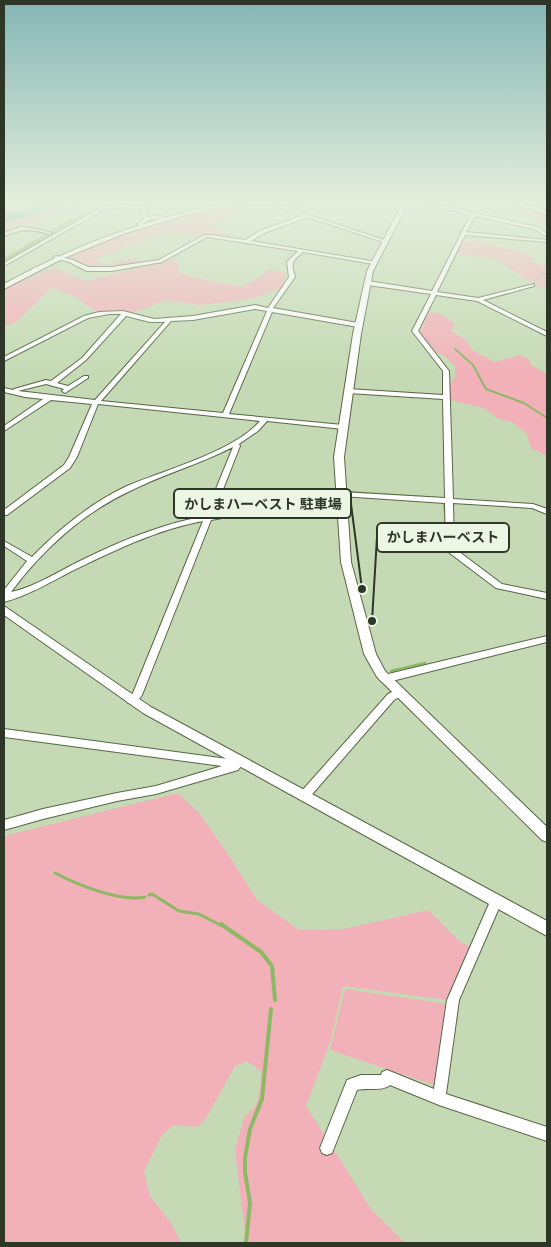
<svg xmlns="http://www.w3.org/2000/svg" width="551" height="1247" viewBox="0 0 551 1247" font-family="Figtree,'Noto Sans JP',sans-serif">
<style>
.green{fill:#f2b0b8}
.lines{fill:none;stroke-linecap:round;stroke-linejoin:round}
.stream-far4{stroke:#8eb865;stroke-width:1}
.stream-far3{stroke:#8eb865;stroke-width:2}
.stream-far2{stroke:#8eb865;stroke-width:2.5}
.stream-far1{stroke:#8eb865;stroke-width:3}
.stream{stroke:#8eb865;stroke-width:4}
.river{fill:#8eb865;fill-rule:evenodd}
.minor-casing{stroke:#556745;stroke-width:2}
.tertiary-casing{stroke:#556745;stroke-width:2}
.secondary-casing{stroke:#556745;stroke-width:2}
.motorway-casing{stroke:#37857c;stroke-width:2}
.minor{fill:#fff;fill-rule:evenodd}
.tertiary{fill:#fff;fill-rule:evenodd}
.secondary{fill:#fff;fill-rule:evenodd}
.motorway{fill:#3cb0aa;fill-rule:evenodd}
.leader{fill:none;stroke:#2e3627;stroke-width:2}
.callout-dot{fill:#2e3627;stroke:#ecf7e3;stroke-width:2}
.callout{fill:#ecf7e3;stroke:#2e3627;stroke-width:2}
.callout-label{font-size:14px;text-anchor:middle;font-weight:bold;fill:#2e3627}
</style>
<rect width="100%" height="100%" fill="#c5dab4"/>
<g class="green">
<path d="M 99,201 L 149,201 L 103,205 L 88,213 L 71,211 L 50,215 L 24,226 L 4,238 L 4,221 Z"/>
<path d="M 497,201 L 547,215 L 547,225 L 539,222 L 530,214 L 510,209 Z"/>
<path d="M 251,205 L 262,205 L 238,210 L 234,215 L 210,224 L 226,233 L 226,236 L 168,233 L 121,247 L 119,248 L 120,251 L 95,258 L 103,265 L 135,259 L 139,260 L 140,263 C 114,266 87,274 64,258 L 124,233 L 168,219 L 217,208 Z"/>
<path d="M 476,240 L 528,254 L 531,256 L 532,262 L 547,266 L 547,290 L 524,278 L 497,259 L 455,254 L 461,243 Z"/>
<path d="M 171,260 L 178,262 L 179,272 L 196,278 L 242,287 L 269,270 L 285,272 L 284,287 L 251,299 L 200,305 L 166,300 L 134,312 L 95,311 L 75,297 L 52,287 L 15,323 L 4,325 L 4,289 L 53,268 L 86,281 Z"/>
<path d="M 427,313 C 439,311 447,316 455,325 L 451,331 L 466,340 L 472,350 L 495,362 L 520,355 L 530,360 L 531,365 L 547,374 L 547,456 L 531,448 L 526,433 L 512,422 L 498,419 L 484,408 L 450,400 L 449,385 L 455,377 L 455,366 L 442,354 L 434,352 L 419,333 L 424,326 L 423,320 Z"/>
<path d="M 178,793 L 199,813 L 226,851 L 257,900 L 299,930 L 344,929 L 428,910 L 460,942 L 470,946 L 447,1000 L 343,986 L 330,1042 L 306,1106 L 371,1209 L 405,1243 L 249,1243 L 245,1233 L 235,1150 L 244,1118 L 256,1105 L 260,1088 L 261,1071 L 247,1061 L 235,1066 L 205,1120 L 197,1127 L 173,1125 L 162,1135 L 144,1171 L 150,1196 L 171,1223 L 181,1243 L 4,1243 L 4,836 Z"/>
<path d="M 345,989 L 447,1004 L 434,1085 L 330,1050 Z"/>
</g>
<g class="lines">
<path class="stream-far4" d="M 535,270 L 547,275"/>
<path class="stream-far3" d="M 455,349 L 473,365 L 486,389 L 524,403 L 547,418"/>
<g class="stream-far2">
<path d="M 347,492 L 436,498"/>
<path d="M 442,502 L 444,503 L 446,521"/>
<path d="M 455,527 L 458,530 L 463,545"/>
<path d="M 391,671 L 425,663"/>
</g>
<g class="stream-far1">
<path d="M 55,873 C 78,885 120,902 145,897"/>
<path d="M 149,895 L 152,894 L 179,911 L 199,914 L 222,926"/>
</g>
<g class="stream">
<path d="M 221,924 L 261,952 L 272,966 L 275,1000"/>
<path d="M 246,1243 L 250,1203 L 245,1172 L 245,1158 L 250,1129 L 262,1099 L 271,1009"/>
</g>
<path class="river" d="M 182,201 L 191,201 L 183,209 L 173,211 L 121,206 L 103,210 L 4,265 L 4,258 C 37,240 81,208 118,202 C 136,199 169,212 182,201 Z"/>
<defs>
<g id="minor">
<path d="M 217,201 L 221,201 L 220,205 L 222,206 L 251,203 L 273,203 L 284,206 L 301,201 L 307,201 L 288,208 L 387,241 L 383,242 L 308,217 L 264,233 L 251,241 L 377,262 L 374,264 L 303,252 C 291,262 291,262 295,277 L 273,308 L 358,323 L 361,325 L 358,327 L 272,312 L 229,414 L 343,425 L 346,427 L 343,429 L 267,421 L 258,431 L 239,444 L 240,446 L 213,515 L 341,492 L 445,498 L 443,399 L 348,393 L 345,391 L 348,389 L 443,395 L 443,371 L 412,331 L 431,294 L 368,285 L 365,283 L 368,281 L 432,291 L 461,234 L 460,233 L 462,232 L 470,215 L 414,201 L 421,201 L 538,227 L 547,234 L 547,237 L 534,229 L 475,216 L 466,232 L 547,240 L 547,242 L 465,235 L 437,292 L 478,298 L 534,284 L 534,286 L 483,300 L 547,332 L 547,336 L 477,301 L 436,295 L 418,331 L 449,371 L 453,499 L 533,504 L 547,509 L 547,514 L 532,508 L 453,503 L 454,548 L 502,584 L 547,593 L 547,599 L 496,588 L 447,551 L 446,549 L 445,503 L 341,496 L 211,520 L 142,695 C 139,700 134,704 128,703 L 126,700 L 133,693 L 203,521 C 158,529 111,552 70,572 C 49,583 27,596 4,602 L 4,596 L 5,595 L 4,590 L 27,561 L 4,546 L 4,541 L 32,557 C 59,529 91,503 127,486 C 165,470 235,451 260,421 L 98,404 L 77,457 L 70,468 L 7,515 L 4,515 L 4,510 L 64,465 L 69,457 L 92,404 L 51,400 L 4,431 L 4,426 L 43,399 L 25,397 L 4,392 L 4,388 L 13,390 L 14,389 L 46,380 L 51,381 L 82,358 L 121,314 L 109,314 L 88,318 L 6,360 L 4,361 L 4,357 L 84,316 L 99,312 L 123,311 L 154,319 L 193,316 L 255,305 L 268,308 L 289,277 L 287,262 L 298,251 L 207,237 L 162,262 L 112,271 L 87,271 L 69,262 L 53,258 L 56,256 L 73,260 L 88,267 L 112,267 L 159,260 L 204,235 L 212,235 L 245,240 L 260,231 L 303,215 L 273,205 L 251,205 L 222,208 L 216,207 ZM 255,309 L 267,311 L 223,413 L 101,401 L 171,321 L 193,320 ZM 126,316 L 150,322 L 165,322 L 95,400 L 18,391 L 46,384 L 64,389 L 62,391 L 65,393 L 88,378 L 88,376 L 84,376 L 68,386 L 57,383 L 86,360 ZM 233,447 L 205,516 C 162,524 120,541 82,560 C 59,571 35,587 11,592 C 42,550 83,513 130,491 C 164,474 200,464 233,447 Z"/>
<path d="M 121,205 L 144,207 L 148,217 L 159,215 L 167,218 L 165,219 C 156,217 150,219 142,224 L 143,225 L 141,226 L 137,224 L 144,219 L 140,209 L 121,207 L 105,209 L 4,266 L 4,263 L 102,207 Z"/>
<path d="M 21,227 L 32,228 L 52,233 L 50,234 C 28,229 25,228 4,236 L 4,233 Z"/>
<path d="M 547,636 L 547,642 L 384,683 L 381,681 L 379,679 L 381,677 L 384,675 Z"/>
<path d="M 398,689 L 401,690 L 403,693 L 401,696 L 394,700 L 308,799 L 304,800 L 300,799 L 299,796 L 300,793 L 388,694 Z"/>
<path d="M 4,729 L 228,759 C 231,755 233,753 238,755 L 239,757 L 244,758 L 245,761 L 238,770 L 156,794 L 117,801 L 43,819 L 4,830 L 4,820 L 43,809 L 117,793 L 156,786 L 222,766 L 4,737 Z"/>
<path d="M 496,896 L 500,897 L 502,901 L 459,1000 L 446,1094 L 547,1127 L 547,1141 L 439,1105 L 390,1085 C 382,1092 368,1087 357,1090 L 332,1153 L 327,1155 L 322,1153 L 320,1148 L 347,1080 L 361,1075 L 381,1075 L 382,1072 L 387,1070 L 434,1089 L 447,1000 L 492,897 Z"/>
</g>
<g id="tertiary">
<path d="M 407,201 L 413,201 L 405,209 L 373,271 L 361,334 L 344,457 L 351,562 L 376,654 L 385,671 L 547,827 L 547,842 L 542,840 L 377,677 L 364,654 L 341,562 L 334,457 L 353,334 L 367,271 L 400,208 Z"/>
<path d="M 4,606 L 151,707 L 547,921 L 547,936 L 143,713 L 4,615 Z"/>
</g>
<g id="secondary">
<path d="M 236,201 L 248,201 L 183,216 L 123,234 L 64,258 L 4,289 L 4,284 C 77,244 153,216 236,201 Z"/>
<path d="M 506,201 L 515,201 L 547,211 L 547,215 Z"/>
</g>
<path id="motorway" d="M 73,201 L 88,201 L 4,221 L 4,215 Z"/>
</defs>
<use href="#minor" class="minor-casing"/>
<use href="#tertiary" class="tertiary-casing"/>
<use href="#secondary" class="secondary-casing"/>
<use href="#motorway" class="motorway-casing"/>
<use href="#minor" class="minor"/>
<use href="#tertiary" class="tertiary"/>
<use href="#secondary" class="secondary"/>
<use href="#motorway" class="motorway"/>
</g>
<linearGradient id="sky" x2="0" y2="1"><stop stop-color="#84b6b4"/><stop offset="0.54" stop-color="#e5eedd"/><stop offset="1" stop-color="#e5eedd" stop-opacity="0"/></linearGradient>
<rect width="551" height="375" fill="url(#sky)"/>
<path class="leader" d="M362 589L351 504M372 621L377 537"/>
<g class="callout-dot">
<circle cx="362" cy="589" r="5"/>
<circle cx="372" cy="621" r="5"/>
</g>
<g class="callout">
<rect x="174" y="489" width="177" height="29" rx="5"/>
<rect x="377" y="523" width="132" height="29" rx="5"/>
</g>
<g class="callout-label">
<text x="263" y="509">かしまハーベスト 駐車場</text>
<text x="443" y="542">かしまハーベスト</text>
</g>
<rect width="551" height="1247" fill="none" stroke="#2e3627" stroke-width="10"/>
</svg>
